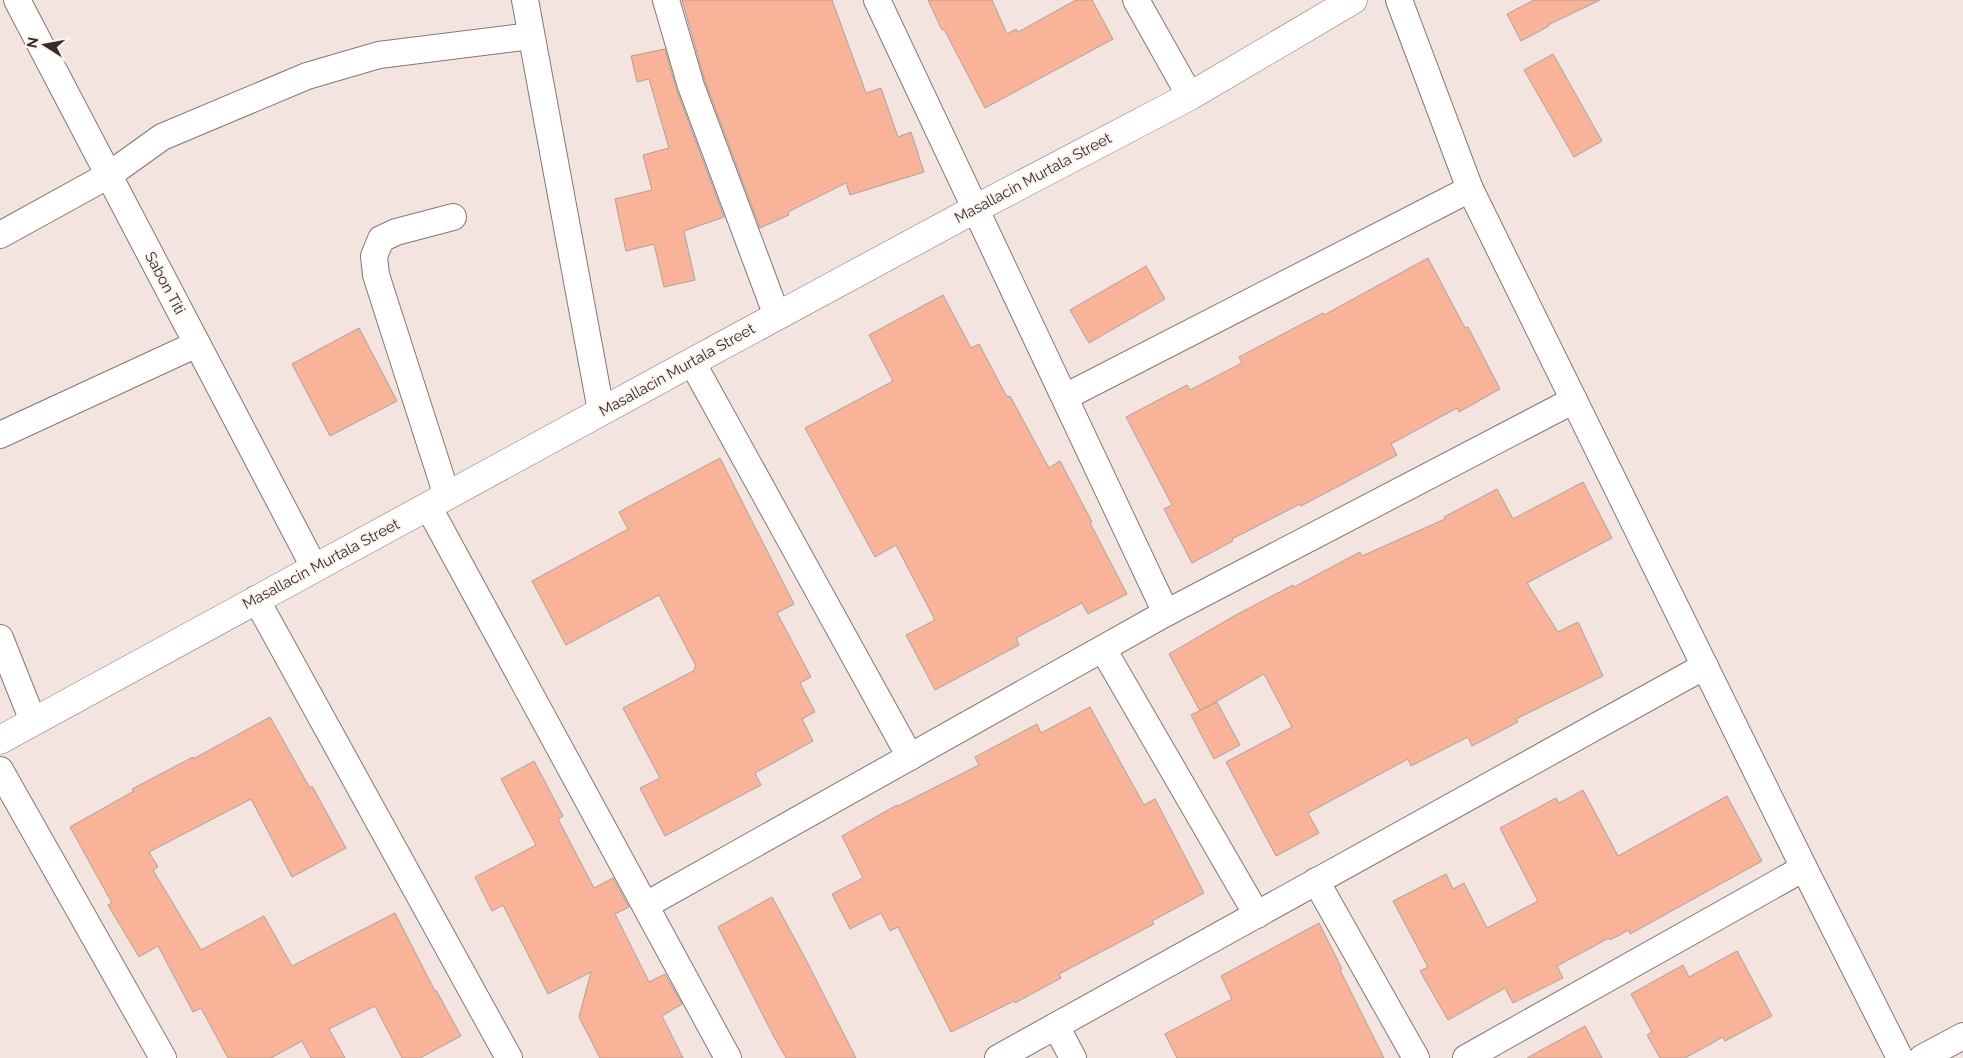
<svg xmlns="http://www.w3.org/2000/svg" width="1963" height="1058" viewBox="0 0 1963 1058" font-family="Raleway,sans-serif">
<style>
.building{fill:#f8b398;stroke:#aea19b}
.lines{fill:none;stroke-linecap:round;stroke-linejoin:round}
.street-casing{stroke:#857872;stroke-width:28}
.secondary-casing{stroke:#857872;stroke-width:29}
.street{stroke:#fff;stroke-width:26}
.secondary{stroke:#fff;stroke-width:28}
.labels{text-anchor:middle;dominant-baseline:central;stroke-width:4;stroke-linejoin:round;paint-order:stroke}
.street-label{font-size:15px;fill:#312c2a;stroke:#fef2ee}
</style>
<rect width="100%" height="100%" fill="#f3e4df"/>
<g class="building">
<path d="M 682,0 L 832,0 L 866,93 L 881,88 L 898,137 L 911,132 L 924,172 L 850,195 L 846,183 L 788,212 L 789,215 L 760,228 L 705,81 Z"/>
<path d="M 928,0 L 992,0 L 1007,34 L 1016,29 L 1018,32 L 1076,0 L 1092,0 L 1113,39 L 985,108 L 944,29 L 942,30 Z"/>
<path d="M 1534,0 L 1600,0 L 1548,25 L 1549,26 L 1521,41 L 1507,14 Z"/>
<path d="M 665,49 L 677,91 L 724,217 L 684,231 L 695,280 L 664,287 L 654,244 L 626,251 L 615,199 L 652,190 L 643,155 L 669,148 L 649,79 L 637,82 L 631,56 Z"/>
<path d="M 1553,54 L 1602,141 L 1574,157 L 1524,70 Z"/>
<path d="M 1428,258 L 1465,328 L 1468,327 L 1500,389 L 1459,412 L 1457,408 L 1391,444 L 1397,455 L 1301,506 L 1300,504 L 1232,539 L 1233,541 L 1192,563 L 1164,509 L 1172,505 L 1126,417 L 1187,385 L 1190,390 L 1242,363 L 1239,357 L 1323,313 L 1324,315 Z"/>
<path d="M 1146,266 L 1165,299 L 1089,343 L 1070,310 Z"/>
<path d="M 943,295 L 971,348 L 979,344 L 1007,397 L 1010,396 L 1049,468 L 1060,461 L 1092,522 L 1090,523 L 1127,594 L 1088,614 L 1082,603 L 1016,638 L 1019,645 L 935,690 L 906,635 L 935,620 L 896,545 L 875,557 L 805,428 L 893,381 L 869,335 Z"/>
<path d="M 359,328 L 397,401 L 330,436 L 292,364 Z"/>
<path d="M 720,458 L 794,604 L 777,613 L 811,677 L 800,683 L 815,712 L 802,719 L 813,741 L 755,773 L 761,785 L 665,836 L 640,788 L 660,778 L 623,708 L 695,670 L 694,668 L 696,666 L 659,595 L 566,645 L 532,581 L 628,529 L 619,512 Z"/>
<path d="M 1583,482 L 1612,538 L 1527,583 L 1558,632 L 1578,622 L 1603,676 L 1516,719 L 1518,722 L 1472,746 L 1468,737 L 1411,766 L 1408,759 L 1308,813 L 1319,833 L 1276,856 L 1226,762 L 1292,727 L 1264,674 L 1200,711 L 1169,654 L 1234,616 L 1293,585 L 1294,587 L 1360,552 L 1362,556 L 1445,519 L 1444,517 L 1497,489 L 1513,519 Z"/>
<path d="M 1217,702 L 1240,745 L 1214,759 L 1191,715 Z"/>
<path d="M 1090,707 L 1144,805 L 1155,799 L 1204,893 L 1152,921 L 1154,924 L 1059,974 L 1061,978 L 1015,1003 L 1014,1001 L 951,1032 L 898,927 L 890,931 L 881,913 L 850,929 L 832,894 L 863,878 L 842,836 L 897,805 L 898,806 L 979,765 L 975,757 L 1037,724 L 1041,733 Z"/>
<path d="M 270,717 L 310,788 L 312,786 L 346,848 L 292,877 L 251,799 L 149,852 L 158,867 L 153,870 L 201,950 L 264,916 L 292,966 L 395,913 L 435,991 L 436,990 L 461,1036 L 420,1058 L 402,1058 L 375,1006 L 329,1029 L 345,1058 L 311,1058 L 302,1041 L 271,1058 L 228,1058 L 201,1008 L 193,1012 L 158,946 L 139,957 L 108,905 L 112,903 L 70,827 L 134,791 L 132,789 L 193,757 L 193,759 Z"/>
<path d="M 534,761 L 563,816 L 558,819 L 594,888 L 613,878 L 629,907 L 615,914 L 649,982 L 665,974 L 682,1004 L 662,1016 L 683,1058 L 600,1058 L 579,1017 L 591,972 L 548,994 L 503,905 L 492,911 L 475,877 L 536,845 L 501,779 Z"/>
<path d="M 1583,790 L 1618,856 L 1727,796 L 1762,861 L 1630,934 L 1629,930 L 1610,940 L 1609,938 L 1557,966 L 1563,978 L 1513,1003 L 1505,988 L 1448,1020 L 1420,971 L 1428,967 L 1393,901 L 1446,874 L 1453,889 L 1464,883 L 1487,928 L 1538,901 L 1500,828 L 1556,798 L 1559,803 Z"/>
<path d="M 772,897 L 804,956 L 856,1058 L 786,1058 L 774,1037 L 718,927 Z"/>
<path d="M 1319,923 L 1342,969 L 1340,970 L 1384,1058 L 1177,1058 L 1165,1034 L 1232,999 L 1221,976 Z"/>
<path d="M 1737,951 L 1772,1016 L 1725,1041 L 1723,1037 L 1685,1058 L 1660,1058 L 1647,1035 L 1652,1032 L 1631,994 L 1683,965 L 1689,977 Z"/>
<path d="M 1585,1026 L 1602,1058 L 1527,1058 Z"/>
</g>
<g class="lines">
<defs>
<g id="street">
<path d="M 17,0 L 314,567"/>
<path d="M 525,0 L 601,411"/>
<path d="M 666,0 L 691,86 L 777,316"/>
<path d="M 877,0 L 1166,613"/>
<path d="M 1136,0 L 1190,96"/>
<path d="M 1399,0 L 1470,189 L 1804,868 L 1900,1058"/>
<path d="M 0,235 L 109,175 L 162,137 L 307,76 L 379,55 L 531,36"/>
<path d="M 692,362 L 910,757"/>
<path d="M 1065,397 L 1470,189"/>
<path d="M 0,435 L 197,344"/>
<path d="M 447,496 L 376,275 L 374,256 L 381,239 L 396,232 L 453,217"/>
<path d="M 428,506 L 728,1058"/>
<path d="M 256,599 L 509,1058"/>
<path d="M 0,638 L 33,721"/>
<path d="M 1103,649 L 1257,915"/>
<path d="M 0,770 L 163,1058"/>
<path d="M 1316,881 L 1416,1058"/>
<path d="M 646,905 L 1166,613 L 1574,400"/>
<path d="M 1056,1026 L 1073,1058"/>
<path d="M 998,1058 L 1705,666"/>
<path d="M 1466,1058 L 1804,868"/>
<path d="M 1922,1058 L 1963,1036"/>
</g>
<path id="secondary" d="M 0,740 L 692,362 L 975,209 L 1190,96 L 1353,0"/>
</defs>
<use href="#street" class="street-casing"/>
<use href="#secondary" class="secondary-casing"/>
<use href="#street" class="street"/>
<use href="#secondary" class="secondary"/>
</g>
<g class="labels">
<g class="street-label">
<text transform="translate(1033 178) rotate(-28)">Masallacin Murtala Street</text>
<text transform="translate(165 283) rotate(62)">Sabon Titi</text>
<text transform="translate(677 370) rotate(-29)">Masallacin Murtala Street</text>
<text transform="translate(321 564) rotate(-28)">Masallacin Murtala Street</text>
</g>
</g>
<g transform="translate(45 45) rotate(281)" stroke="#fef2ee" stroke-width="4" paint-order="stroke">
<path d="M0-4L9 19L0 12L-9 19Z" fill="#312c2a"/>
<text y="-8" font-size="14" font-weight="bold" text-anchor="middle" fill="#312c2a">N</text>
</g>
</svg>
